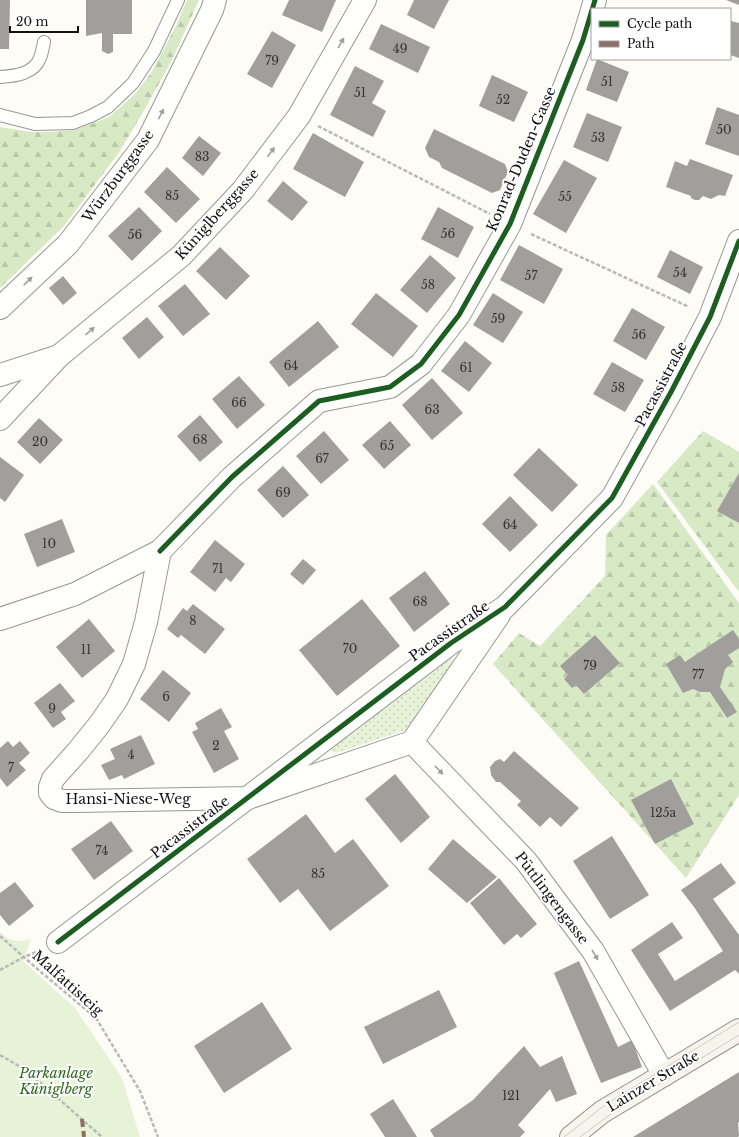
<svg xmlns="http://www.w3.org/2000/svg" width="739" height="1137" viewBox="0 0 739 1137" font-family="'Libre Baskerville',serif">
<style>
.grass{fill:url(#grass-dots)}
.forest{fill:url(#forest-firs)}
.park{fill:#e7f3d7}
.building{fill:#a19f9c}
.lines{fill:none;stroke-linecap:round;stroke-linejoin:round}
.lane-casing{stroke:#979795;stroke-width:14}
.street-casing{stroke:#979795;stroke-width:24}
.secondary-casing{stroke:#8e8d8b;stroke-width:24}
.path{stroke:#b9b9b8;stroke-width:2.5;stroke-dasharray:4 2;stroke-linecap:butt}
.lane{stroke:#fffffe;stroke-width:12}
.street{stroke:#fffffe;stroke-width:22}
.secondary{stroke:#f6f4eb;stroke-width:22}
.tram{stroke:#d9c6c7;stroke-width:1}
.quiet{stroke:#8d6e63;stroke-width:4;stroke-dasharray:8 4;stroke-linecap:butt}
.cycleway-casing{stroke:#fff;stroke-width:8}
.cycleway{stroke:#1b5e20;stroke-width:5}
.oneway{fill:#a0a09f}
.labels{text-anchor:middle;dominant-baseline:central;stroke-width:4;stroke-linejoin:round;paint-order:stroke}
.number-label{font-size:12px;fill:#353434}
.street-label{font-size:14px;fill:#111;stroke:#fff}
.park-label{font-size:14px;font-style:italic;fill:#2f6b1f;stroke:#fff}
</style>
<defs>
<pattern id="grass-dots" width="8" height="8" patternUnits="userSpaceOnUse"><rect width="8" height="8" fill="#e7f3d7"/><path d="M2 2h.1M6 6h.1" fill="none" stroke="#c5cfb8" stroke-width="1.8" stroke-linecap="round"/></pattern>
<pattern id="forest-firs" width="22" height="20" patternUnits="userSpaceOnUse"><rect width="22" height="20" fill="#d8eac5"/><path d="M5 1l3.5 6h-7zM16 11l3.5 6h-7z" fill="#b8c8a8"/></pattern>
</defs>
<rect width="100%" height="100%" fill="#fdfcf7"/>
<path class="grass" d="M 448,654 L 452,658 L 453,662 L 406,730 L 336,753 L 331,751 L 329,744 Z"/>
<g class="forest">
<path d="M 187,0 L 199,0 L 173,58 L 146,107 L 120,151 L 64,226 L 0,288 L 0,127 L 31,132 L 49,132 L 75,130 L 109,117 L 135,94 L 151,73 L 176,26 Z"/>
<path d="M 703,431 L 739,452 L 739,592 L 657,482 Z"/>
<path d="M 653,484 L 739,603 L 739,795 L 686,878 L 493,664 L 519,633 L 540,646 L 605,576 L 606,535 Z"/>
</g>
<path class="park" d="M 0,932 C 10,942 18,942 31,939 L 23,961 L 75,1008 L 122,1078 L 140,1137 L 0,1137 Z"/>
<g class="building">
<path d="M 0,0 L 10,0 L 9,49 L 0,49 Z"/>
<path d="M 86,0 L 132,0 L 132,34 L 113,34 L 113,52 L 108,54 L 102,51 L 102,33 L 86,36 Z"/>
<path d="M 289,0 L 336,0 L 322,32 L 282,15 Z"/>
<path d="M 414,0 L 449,0 L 434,29 L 407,15 Z"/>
<path d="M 726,0 L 739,0 L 739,5 Z"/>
<path d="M 731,21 L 739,23 L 739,58 L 730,55 Z"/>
<path d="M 381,24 L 430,47 L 418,73 L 369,49 Z"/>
<path d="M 272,31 L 296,45 L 272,88 L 247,74 Z"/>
<path d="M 597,59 L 629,72 L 617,102 L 586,90 Z"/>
<path d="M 355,66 L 384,81 L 372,103 L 386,111 L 373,137 L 330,115 Z"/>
<path d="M 492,75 L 528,92 L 514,122 L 479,106 Z"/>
<path d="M 717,107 L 739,115 L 739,156 L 705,144 Z"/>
<path d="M 587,113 L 622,127 L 608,162 L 573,147 Z"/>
<path d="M 434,129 L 505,164 L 508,172 L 500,190 L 492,193 L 442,168 L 439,162 L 429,157 L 425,148 Z"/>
<path d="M 313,133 L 364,162 L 345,197 L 293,169 Z"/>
<path d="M 199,136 L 221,153 L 203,176 L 182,158 Z"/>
<path d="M 690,159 L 733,175 L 725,196 L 719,195 L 711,199 L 703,196 L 699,200 L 695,200 L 691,198 L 691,196 L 666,187 L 675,161 L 687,166 Z"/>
<path d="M 564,160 L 597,178 L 566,233 L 533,214 Z"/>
<path d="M 167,167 L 200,199 L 176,223 L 144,192 Z"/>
<path d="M 283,181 L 308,202 L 292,221 L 267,201 Z"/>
<path d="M 139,207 L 162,231 L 132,261 L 108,236 Z"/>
<path d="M 438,207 L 474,227 L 458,258 L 421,239 Z"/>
<path d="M 519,245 L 563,269 L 544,304 L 500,280 Z"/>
<path d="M 220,247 L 250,276 L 226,300 L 196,271 Z"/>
<path d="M 670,250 L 703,267 L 690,294 L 657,277 Z"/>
<path d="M 430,255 L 456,278 L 427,313 L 400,290 Z"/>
<path d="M 63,276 L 77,293 L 63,305 L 49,288 Z"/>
<path d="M 185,284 L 210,314 L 183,336 L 158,306 Z"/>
<path d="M 376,293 L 418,326 L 393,357 L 351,324 Z"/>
<path d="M 493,293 L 523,312 L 503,343 L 473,325 Z"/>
<path d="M 632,308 L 665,327 L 646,360 L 613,341 Z"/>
<path d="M 147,317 L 164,337 L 139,359 L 122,338 Z"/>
<path d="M 318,321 L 339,347 L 289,387 L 269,362 Z"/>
<path d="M 465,341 L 492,363 L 469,392 L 441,371 Z"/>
<path d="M 612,362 L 644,380 L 625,412 L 593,394 Z"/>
<path d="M 239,376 L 265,405 L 237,429 L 212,399 Z"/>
<path d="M 432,378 L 463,413 L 432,440 L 402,405 Z"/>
<path d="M 200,415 L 223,442 L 200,462 L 177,436 Z"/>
<path d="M 39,418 L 63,440 L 40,464 L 17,442 Z"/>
<path d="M 390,421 L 411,445 L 384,469 L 362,445 Z"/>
<path d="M 324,431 L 349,460 L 321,484 L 296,456 Z"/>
<path d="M 539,448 L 578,485 L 552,512 L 513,475 Z"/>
<path d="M 0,457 L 24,475 L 5,502 L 0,498 Z"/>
<path d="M 283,466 L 309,495 L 283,518 L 257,490 Z"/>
<path d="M 739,473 L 739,523 L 717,511 Z"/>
<path d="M 510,496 L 538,525 L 510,552 L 482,524 Z"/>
<path d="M 62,519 L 75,552 L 37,567 L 24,534 Z"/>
<path d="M 215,540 L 245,564 L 231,582 L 226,578 L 215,592 L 190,572 Z"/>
<path d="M 303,559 L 316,570 L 303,585 L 290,574 Z"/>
<path d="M 425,571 L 450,604 L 414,632 L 389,598 Z"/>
<path d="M 362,599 L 400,646 L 337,696 L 299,650 Z"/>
<path d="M 193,604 L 225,629 L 205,654 L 181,635 L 178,638 L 167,629 L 183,608 L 187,611 Z"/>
<path d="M 89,619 L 115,651 L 82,678 L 56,647 Z"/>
<path d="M 733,630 L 739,639 L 739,648 L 728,655 L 733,662 L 725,669 L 720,687 L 737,712 L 727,718 L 710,692 L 700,692 L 693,689 L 683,693 L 666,664 L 680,655 L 685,662 Z"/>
<path d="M 595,635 L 620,663 L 584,694 L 576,685 L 572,688 L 564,679 L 568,675 L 560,666 Z"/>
<path d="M 163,670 L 191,693 L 169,722 L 140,699 Z"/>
<path d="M 60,683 L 75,701 L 61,712 L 66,719 L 53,728 L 34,703 Z"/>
<path d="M 221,708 L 232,727 L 224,731 L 239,759 L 214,773 L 192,732 L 198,729 L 195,723 Z"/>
<path d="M 141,735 L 155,764 L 124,779 L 122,775 L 109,780 L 101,765 L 115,759 L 110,749 Z"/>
<path d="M 8,741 L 13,747 L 20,741 L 30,753 L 19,763 L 26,770 L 7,787 L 0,778 L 0,748 Z"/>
<path d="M 514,751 L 579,808 L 561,827 L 550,817 L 540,827 L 517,805 L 521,801 L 500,782 L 496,782 L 491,775 L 490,767 L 495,761 L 500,759 L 504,762 Z"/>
<path d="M 395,774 L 430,817 L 401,843 L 365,799 Z"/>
<path d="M 671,779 L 694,824 L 655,844 L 631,800 Z"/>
<path d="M 306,814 L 335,853 L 353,839 L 389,886 L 330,931 L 298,889 L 280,903 L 247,859 Z"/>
<path d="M 111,821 L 133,851 L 94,880 L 71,849 Z"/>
<path d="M 612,836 L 649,895 L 610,919 L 573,861 Z"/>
<path d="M 453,839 L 497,877 L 467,903 L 428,869 Z"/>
<path d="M 721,863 L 736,883 L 713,899 L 739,935 L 739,974 L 735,970 L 670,1011 L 631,950 L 672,922 L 683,938 L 658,954 L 675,981 L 723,951 L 694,907 L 681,890 Z"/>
<path d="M 499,878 L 537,924 L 521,938 L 517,934 L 504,945 L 470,903 Z"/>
<path d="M 15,882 L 34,906 L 9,926 L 0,915 L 0,893 Z"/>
<path d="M 579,961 L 618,1047 L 632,1040 L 642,1067 L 601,1083 L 554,973 Z"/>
<path d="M 439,990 L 457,1027 L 383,1064 L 364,1027 Z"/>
<path d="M 262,1002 L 292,1049 L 224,1093 L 194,1046 Z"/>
<path d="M 524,1046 L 540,1067 L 562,1056 L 577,1094 L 556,1102 L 550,1089 L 518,1125 L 525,1132 L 520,1137 L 434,1137 L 430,1130 L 473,1100 Z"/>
<path d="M 739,1072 L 739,1122 L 738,1123 L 739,1136 L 738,1137 L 633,1137 Z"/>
<path d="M 393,1099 L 417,1137 L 385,1137 L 370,1114 Z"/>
</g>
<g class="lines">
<defs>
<g id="lane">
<path d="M 0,77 C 15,76 34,74 40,58 C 42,53 43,47 44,42"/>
<path d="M 0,115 L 35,124 L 73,123 L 91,116 L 108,107 L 133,83 L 154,51 L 178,0"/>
</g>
<g id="street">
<path d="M 0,308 L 68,244 L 148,140 L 212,10 L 215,0"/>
<path d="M 0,375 L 56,357"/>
<path d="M 0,419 L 59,356 L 181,256 L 243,190 L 299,116 L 365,0"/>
<path d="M 160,551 L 232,477 L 319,401 L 390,387 L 421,364 L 459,315 L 510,224 L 583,40 L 595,0"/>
<path d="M 0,619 L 75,594 L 160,551 L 146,622 L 134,664 L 117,699 L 99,725 L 78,751 L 53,779 L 50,787 L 50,793 L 54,798 L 62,801 L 76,801 L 248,798 L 412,742 L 499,615"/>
<path d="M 412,742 L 526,861 L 593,951 L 664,1075"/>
<path d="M 58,942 L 451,643 L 505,607 L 612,498 L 671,392 L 710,317 L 739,241"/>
</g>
<path id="secondary" d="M 571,1137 L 602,1112 L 739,1030"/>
</defs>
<use href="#lane" class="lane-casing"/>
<use href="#street" class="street-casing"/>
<use href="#secondary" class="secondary-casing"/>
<g class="path">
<path d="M 318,126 L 490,214"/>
<path d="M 531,234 L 689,307"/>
<path d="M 0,936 L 42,973 L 96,1018 L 140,1091 L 158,1137"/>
<path d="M 0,970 L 24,957 L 39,951"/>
<path d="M 0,1055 L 26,1070 L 102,1137"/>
</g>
<use href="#lane" class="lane"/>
<use href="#street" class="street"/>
<use href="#secondary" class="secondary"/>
<g class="tram">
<path d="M 564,1137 L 605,1105 L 739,1022"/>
<path d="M 580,1137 L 611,1114 L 739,1035"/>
</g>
<path class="quiet" d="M 82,1119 L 84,1137"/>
<defs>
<g id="cycleway">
<path d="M 160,551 L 232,477 L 319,401 L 390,387 L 421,364 L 459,315 L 510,224 L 583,40 L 595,0"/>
<path d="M 58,942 L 451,643 L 505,607 L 612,498 L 671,392 L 710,317 L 739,241"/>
</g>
</defs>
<use href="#cycleway" class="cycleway-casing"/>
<use href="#cycleway" class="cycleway"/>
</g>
<defs><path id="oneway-solid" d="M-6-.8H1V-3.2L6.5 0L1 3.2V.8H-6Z"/></defs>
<g class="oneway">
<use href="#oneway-solid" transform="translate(341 43) rotate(-60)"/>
<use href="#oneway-solid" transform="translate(161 114) rotate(-64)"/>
<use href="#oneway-solid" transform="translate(271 152) rotate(-53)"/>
<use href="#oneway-solid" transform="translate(28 281) rotate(-44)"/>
<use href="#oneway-solid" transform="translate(90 331) rotate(-40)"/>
<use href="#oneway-solid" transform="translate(439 770) rotate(46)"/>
<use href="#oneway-solid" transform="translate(595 955) rotate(59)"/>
</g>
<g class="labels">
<g class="number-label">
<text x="400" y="48">49</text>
<text x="272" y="60">79</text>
<text x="607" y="81">51</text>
<text x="360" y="92">51</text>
<text x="503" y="99">52</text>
<text x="724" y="129">50</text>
<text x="598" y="137">53</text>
<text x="202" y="156">83</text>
<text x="172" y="195">85</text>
<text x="565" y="196">55</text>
<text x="448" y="233">56</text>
<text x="135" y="234">56</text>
<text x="680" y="272">54</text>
<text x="531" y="275">57</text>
<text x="428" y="284">58</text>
<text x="498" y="318">59</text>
<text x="639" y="334">56</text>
<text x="291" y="365">64</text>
<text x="466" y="367">61</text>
<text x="618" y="387">58</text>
<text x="239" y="402">66</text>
<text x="432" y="409">63</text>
<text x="200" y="439">68</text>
<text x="40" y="441">20</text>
<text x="387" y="445">65</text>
<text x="322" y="458">67</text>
<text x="283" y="492">69</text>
<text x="510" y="524">64</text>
<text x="49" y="543">10</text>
<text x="218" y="568">71</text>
<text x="420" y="601">68</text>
<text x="193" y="620">8</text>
<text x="350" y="648">70</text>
<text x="86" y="649">11</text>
<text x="590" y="665">79</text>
<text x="698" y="674">77</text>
<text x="166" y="696">6</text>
<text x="52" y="708">9</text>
<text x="216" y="745">2</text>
<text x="131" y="754">4</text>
<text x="11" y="767">7</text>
<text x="663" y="812">125a</text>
<text x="102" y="850">74</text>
<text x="318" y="873">85</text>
<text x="511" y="1095">121</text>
</g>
<g class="street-label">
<text transform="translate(521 159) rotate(-67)">Konrad-Duden-Gasse</text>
<text transform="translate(118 176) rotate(-54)">Würzburggasse</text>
<text transform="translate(217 214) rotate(-48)">Küniglberggasse</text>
<text transform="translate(661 384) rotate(-62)">Pacassistraße</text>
<text transform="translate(449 631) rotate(-35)">Pacassistraße</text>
<text x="128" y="799">Hansi-Niese-Weg</text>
<text transform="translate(190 827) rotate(-37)">Pacassistraße</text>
<text transform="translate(552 898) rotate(53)">Püttlingengasse</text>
<text transform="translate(68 983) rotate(42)">Malfattisteig</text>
<text transform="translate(653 1081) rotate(-31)">Lainzer Straße</text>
</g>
<g class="park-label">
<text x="56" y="1073">Parkanlage<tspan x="56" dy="16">Küniglberg</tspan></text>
</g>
</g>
<rect x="591" y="8" width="140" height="52" fill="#ffffff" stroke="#a0a0a0"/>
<rect x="599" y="21" width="20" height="6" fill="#1b5e20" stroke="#a0a0a0"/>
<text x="627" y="28" font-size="12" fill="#111111">Cycle path</text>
<rect x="599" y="41" width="20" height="6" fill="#8d6e63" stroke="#a0a0a0"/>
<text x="627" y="48" font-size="12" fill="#111111">Path</text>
<path d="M10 26v6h68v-6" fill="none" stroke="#111111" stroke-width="2"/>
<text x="16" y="26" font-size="12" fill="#111111" stroke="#ffffff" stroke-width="3" paint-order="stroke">20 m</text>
</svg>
